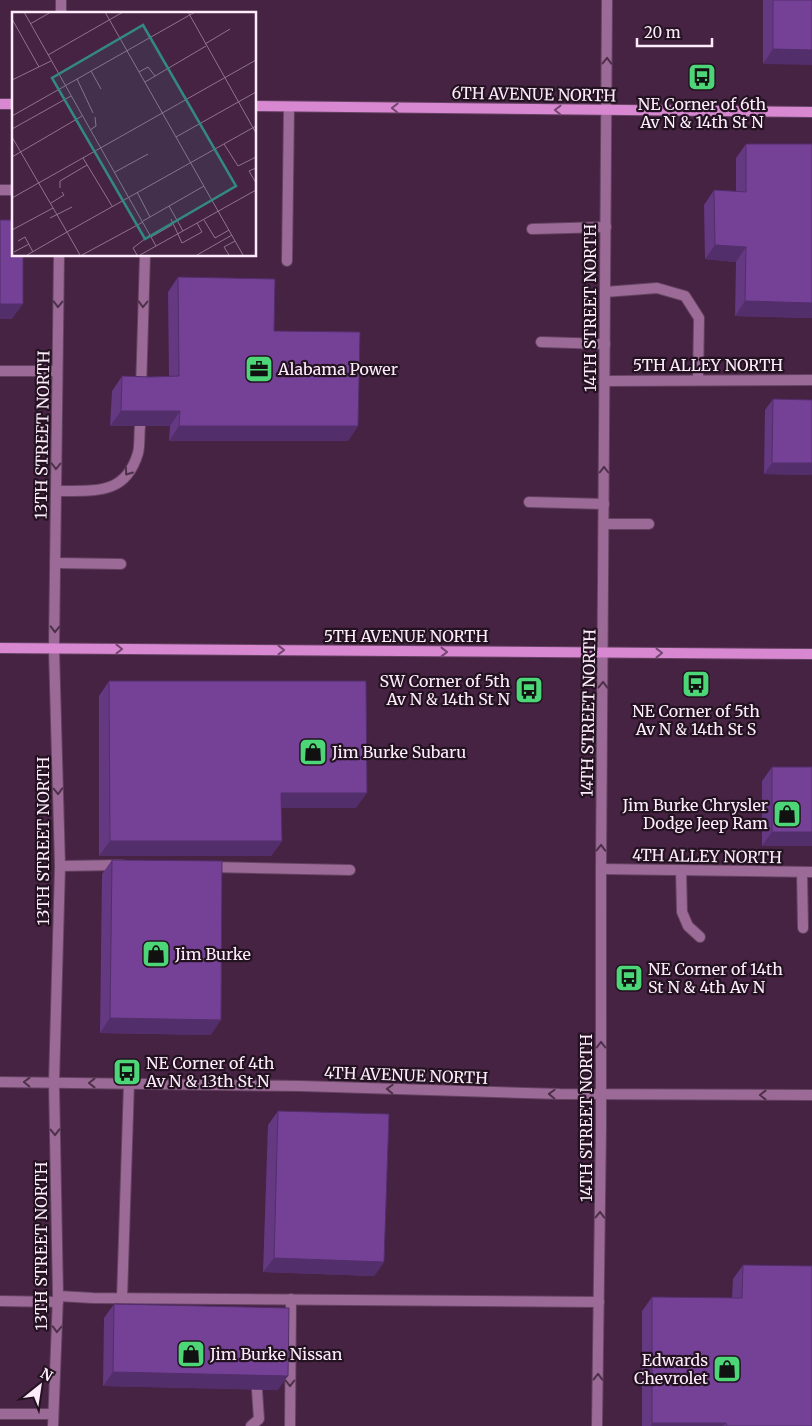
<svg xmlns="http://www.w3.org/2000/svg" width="812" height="1426" viewBox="0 0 812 1426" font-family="Merriweather,serif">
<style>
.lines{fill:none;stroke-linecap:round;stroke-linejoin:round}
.service-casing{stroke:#634261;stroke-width:12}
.tertiary-casing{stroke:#634261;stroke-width:12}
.secondary-casing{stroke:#634261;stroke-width:12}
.service{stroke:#9c6a97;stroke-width:10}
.tertiary{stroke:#9c6a97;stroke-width:10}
.secondary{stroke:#d887d1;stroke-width:10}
.wall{fill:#653882}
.shaded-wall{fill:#522e6a}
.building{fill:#754197;stroke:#522e6a}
.oneway{stroke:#4d314a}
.oneway2{stroke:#744770}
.labels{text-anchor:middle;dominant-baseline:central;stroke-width:4.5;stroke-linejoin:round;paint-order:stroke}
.street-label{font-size:16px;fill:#feecfc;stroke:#231321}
.poi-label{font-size:16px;fill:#feecfc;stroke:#231321;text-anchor:start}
.inset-road{fill:none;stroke:#90738d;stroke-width:1}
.view{fill:#338883;fill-opacity:0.15;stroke:#338883;stroke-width:2.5}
.inset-edge{fill:none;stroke:#feecfc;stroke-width:2.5}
</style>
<rect width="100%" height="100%" fill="#462243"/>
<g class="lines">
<defs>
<g id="service">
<path d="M 0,190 L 14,190"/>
<path d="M 532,229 L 606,227"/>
<path d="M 287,261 L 289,107"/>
<path d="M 605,292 L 657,288 L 685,296 L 699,318 L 698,380"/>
<path d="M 541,342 L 605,344"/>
<path d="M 0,371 L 57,371"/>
<path d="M 605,381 L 812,380"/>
<path d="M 141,389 L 145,255"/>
<path d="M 56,491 C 93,490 125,497 138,453 C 140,445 139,435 140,426"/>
<path d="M 529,502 L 604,504"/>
<path d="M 604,524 L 649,524"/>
<path d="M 55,563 L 121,564"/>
<path d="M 60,866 L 122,865"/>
<path d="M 209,867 L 350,870"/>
<path d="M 601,869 L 812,872"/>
<path d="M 681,870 L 682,912 L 688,926 L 700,937"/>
<path d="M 802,872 L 803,928"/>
<path d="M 58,1296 L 93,1298 L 599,1302"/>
<path d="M 122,1298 L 129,1083"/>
<path d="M 0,1301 L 58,1302"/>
<path d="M 0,1414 L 53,1414"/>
<path d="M 251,1426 L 259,1419 L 257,1390"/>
<path d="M 290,1426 L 291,1299"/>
</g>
<g id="tertiary">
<path d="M 61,14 L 61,0"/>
<path d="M 0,1082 L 301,1086 L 560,1094 L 812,1095"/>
<path d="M 53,1426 L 58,1296 L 54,1083 L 60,866 L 54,649 L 59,255"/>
<path d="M 597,1426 L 601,1125 L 601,869 L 607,0"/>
</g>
<g id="secondary">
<path d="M 0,104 L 14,104"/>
<path d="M 255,106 L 812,112"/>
<path d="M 0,648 L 812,654"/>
</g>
</defs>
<use href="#service" class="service-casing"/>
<use href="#tertiary" class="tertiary-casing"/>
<use href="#secondary" class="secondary-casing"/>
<use href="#service" class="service"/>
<use href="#tertiary" class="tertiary"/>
<use href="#secondary" class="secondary"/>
</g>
<g class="wall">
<path d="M 763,0 L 812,0 L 763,64 Z"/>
<path d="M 746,144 L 812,144 L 812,318 L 735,316 L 736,262 L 705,259 L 704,205 L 714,190 L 736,191 L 736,158 Z"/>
<path d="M 178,277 L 274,331 L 358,426 L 348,441 L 169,441 L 170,426 L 110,426 L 112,391 L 122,376 L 151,377 L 169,376 L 168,292 Z"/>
<path d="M 773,399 L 812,400 L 812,475 L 764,474 L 765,410 Z"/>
<path d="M 109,681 L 356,808 L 281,808 L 282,841 L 271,856 L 99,856 L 99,696 Z"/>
<path d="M 772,767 L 812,846 L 762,846 L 762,781 Z"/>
<path d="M 112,860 L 211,1035 L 100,1033 L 102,874 Z"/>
<path d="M 278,1111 L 384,1262 L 374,1276 L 263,1272 L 268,1125 Z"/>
<path d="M 743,1265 L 812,1426 L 642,1426 L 642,1311 L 652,1297 L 732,1298 L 733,1279 Z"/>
<path d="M 114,1304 L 278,1390 L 103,1386 L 104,1318 Z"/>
</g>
<g class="shaded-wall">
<path d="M 773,49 L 812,50 L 812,65 L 763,64 Z"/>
<path d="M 715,245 L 746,247 L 736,262 L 705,259 Z"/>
<path d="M 745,301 L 812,303 L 812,318 L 735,316 Z"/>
<path d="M 0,304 L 23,304 L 12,319 L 0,319 Z"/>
<path d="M 121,411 L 180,411 L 170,426 L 110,426 Z"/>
<path d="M 179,426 L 358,426 L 348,441 L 169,441 Z"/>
<path d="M 772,463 L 812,463 L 812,475 L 764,474 Z"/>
<path d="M 281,793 L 367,793 L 356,808 L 271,808 Z"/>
<path d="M 772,832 L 812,832 L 812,846 L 762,846 Z"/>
<path d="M 110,841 L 282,841 L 271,856 L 99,856 Z"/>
<path d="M 110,1018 L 221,1020 L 211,1035 L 100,1033 Z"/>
<path d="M 274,1258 L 384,1262 L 374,1276 L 263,1272 Z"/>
<path d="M 113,1372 L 288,1376 L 278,1390 L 103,1386 Z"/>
<path d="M 652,1423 L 726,1423 L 723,1426 L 651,1426 Z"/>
</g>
<g class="building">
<path d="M 773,0 L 812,0 L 812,50 L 773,49 Z"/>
<path d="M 746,144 L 812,144 L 812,303 L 745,301 L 746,247 L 715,245 L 714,190 L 746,192 Z"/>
<path d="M 0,220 L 14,220 L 14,255 L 23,255 L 23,304 L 0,304 Z"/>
<path d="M 178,277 L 275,279 L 274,331 L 360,332 L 358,426 L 179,426 L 180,411 L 121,411 L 122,376 L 151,377 L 179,376 Z"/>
<path d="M 773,399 L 812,400 L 812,463 L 772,463 Z"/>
<path d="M 109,681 L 366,681 L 367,793 L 281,793 L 282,841 L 110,841 Z"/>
<rect x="772" y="767" width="40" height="65"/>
<path d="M 112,860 L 222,861 L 221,1020 L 110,1018 Z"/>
<path d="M 278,1111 L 389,1114 L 384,1262 L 274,1258 Z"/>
<path d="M 743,1265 L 812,1266 L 812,1426 L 727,1426 L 726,1423 L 652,1423 L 652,1297 L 742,1298 Z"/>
<path d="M 114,1304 L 289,1308 L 288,1376 L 113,1372 Z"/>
</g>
<defs><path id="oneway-chevron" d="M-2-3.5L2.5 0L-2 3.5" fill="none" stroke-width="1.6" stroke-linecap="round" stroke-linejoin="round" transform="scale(1.25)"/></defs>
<g class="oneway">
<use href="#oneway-chevron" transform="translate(607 61) rotate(-89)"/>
<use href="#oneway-chevron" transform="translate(58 304) rotate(91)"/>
<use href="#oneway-chevron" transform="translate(143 304) rotate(91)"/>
<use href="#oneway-chevron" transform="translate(56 466) rotate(91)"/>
<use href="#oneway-chevron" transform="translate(604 470) rotate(-90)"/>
<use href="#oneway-chevron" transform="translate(128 472) rotate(126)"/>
<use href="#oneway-chevron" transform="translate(55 629) rotate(91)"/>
<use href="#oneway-chevron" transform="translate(603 685) rotate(-89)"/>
<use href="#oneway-chevron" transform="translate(58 791) rotate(88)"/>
<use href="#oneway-chevron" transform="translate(601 848) rotate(-89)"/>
<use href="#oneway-chevron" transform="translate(601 1045) rotate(-90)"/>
<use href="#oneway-chevron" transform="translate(27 1082) rotate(-179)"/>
<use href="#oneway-chevron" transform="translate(92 1083) rotate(-180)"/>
<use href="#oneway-chevron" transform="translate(390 1089) rotate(-178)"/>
<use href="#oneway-chevron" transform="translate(552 1094) rotate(-178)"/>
<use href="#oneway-chevron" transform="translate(763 1095) rotate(-180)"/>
<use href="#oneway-chevron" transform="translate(55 1132) rotate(89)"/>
<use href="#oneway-chevron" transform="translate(600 1215) rotate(-89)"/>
<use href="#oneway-chevron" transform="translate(57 1329) rotate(92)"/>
<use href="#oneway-chevron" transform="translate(598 1377) rotate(-89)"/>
<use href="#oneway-chevron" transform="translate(290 1383) rotate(90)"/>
</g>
<g class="oneway2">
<use href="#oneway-chevron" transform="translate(395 108) rotate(-179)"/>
<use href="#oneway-chevron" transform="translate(558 110) rotate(-179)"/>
<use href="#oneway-chevron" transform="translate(119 649)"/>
<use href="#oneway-chevron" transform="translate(281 650)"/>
<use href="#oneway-chevron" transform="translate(444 652)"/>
<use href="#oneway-chevron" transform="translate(659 653)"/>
</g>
<defs>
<symbol id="bus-square" viewBox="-11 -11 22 22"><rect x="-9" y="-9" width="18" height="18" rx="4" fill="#4cd677" stroke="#231321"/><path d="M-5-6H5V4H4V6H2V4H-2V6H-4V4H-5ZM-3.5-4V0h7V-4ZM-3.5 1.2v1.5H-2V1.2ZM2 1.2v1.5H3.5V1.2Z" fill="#111"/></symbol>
<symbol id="office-square" viewBox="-11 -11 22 22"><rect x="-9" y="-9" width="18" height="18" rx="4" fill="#4cd677" stroke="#231321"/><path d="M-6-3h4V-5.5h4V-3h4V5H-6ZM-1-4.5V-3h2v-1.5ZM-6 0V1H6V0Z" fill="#111"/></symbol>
<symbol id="shop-square" viewBox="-11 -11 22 22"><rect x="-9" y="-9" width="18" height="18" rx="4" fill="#4cd677" stroke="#231321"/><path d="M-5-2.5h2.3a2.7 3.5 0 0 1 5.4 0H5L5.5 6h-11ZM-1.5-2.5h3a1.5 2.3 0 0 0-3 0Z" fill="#111"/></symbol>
</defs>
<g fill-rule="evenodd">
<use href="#bus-square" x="686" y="61" width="32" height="32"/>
<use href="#office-square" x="243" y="353" width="32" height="32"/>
<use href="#bus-square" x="680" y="668" width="32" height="32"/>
<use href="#bus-square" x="513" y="674" width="32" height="32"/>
<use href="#shop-square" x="297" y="736" width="32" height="32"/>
<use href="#shop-square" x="771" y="798" width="32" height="32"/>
<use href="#shop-square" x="140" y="938" width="32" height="32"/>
<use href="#bus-square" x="613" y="962" width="32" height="32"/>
<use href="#bus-square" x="111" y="1056" width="32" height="32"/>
<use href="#shop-square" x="175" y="1338" width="32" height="32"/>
<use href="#shop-square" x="711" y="1353" width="32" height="32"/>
</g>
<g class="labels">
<g class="street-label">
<text transform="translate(534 94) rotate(1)">6TH AVENUE NORTH</text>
<text transform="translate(590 308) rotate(-90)">14TH STREET NORTH</text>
<text x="708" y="365">5TH ALLEY NORTH</text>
<text transform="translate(42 435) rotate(-89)">13TH STREET NORTH</text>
<text x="406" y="636">5TH AVENUE NORTH</text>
<text transform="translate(588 713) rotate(-89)">14TH STREET NORTH</text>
<text transform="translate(43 841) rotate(-90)">13TH STREET NORTH</text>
<text transform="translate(707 856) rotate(1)">4TH ALLEY NORTH</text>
<text transform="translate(406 1075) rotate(2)">4TH AVENUE NORTH</text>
<text transform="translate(586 1118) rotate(-90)">14TH STREET NORTH</text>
<text transform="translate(41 1246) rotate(-90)">13TH STREET NORTH</text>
</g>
<g class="poi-label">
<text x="702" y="104" text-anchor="middle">NE Corner of 6th<tspan x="702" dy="18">Av N &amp; 14th St N</tspan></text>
<text x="278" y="369">Alabama Power</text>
<text x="510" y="681" text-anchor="end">SW Corner of 5th<tspan x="510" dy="18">Av N &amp; 14th St N</tspan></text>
<text x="696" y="711" text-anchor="middle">NE Corner of 5th<tspan x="696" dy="18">Av N &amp; 14th St S</tspan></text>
<text x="332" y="752">Jim Burke Subaru</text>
<text x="768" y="805" text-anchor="end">Jim Burke Chrysler<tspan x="768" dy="18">Dodge Jeep Ram</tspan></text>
<text x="175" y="954">Jim Burke</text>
<text x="648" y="969">NE Corner of 14th<tspan x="648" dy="18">St N &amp; 4th Av N</tspan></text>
<text x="146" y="1063">NE Corner of 4th<tspan x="146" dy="18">Av N &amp; 13th St N</tspan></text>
<text x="210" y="1354">Jim Burke Nissan</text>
<text x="708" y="1360" text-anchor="end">Edwards<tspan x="708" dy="18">Chevrolet</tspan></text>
</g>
</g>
<g transform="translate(12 12)">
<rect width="244" height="244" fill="#462243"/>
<path class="inset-road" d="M 12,0 L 144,234M 93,0 L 231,243M 176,0 L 244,121M 0,7 L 27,55M 18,12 L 39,0M 193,32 L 218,17M 36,43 L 111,0M 79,59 L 89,77M 127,60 L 136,55 L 143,64M 65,67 L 81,101M 0,68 L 39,49M 133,70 L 194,34M 0,104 L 183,0M 0,117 L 59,84M 78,118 L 84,114 L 83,105M 0,125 L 55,220 L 244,114M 164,125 L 244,80M 212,132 L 226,154 L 244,145M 0,145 L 70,104M 71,146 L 100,194M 244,156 L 237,159 L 244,171M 103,160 L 136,142M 48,176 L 48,169 L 75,153M 125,180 L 138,205M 0,186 L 244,48M 39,191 L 52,183 L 50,180M 157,194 L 171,219M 38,206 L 60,195M 159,207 L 170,231 L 190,220 L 185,211M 192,208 L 203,226 L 217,218M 131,209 L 192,174M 0,218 L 41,196M 139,225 L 160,213M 6,229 L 13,225 L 21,240M 2,240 L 17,232M 15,243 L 55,220 L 68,243M 70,243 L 131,210M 125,243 L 121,236 L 138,223M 128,243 L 244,178M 185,243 L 220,223M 217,243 L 212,235 L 223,229"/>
<path class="view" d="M 131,13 L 224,174 L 133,227 L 40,66 Z"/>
<rect width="244" height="244" class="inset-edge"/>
</g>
<g transform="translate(40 1386) rotate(30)" stroke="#231321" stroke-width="4" paint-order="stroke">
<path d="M0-4L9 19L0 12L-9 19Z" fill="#feecfc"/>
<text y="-8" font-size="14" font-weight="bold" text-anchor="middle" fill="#feecfc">N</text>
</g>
<path d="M637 38v8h75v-8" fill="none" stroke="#feecfc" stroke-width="2.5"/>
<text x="644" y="38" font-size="15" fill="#feecfc" stroke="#231321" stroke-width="4" paint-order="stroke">20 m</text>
</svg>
